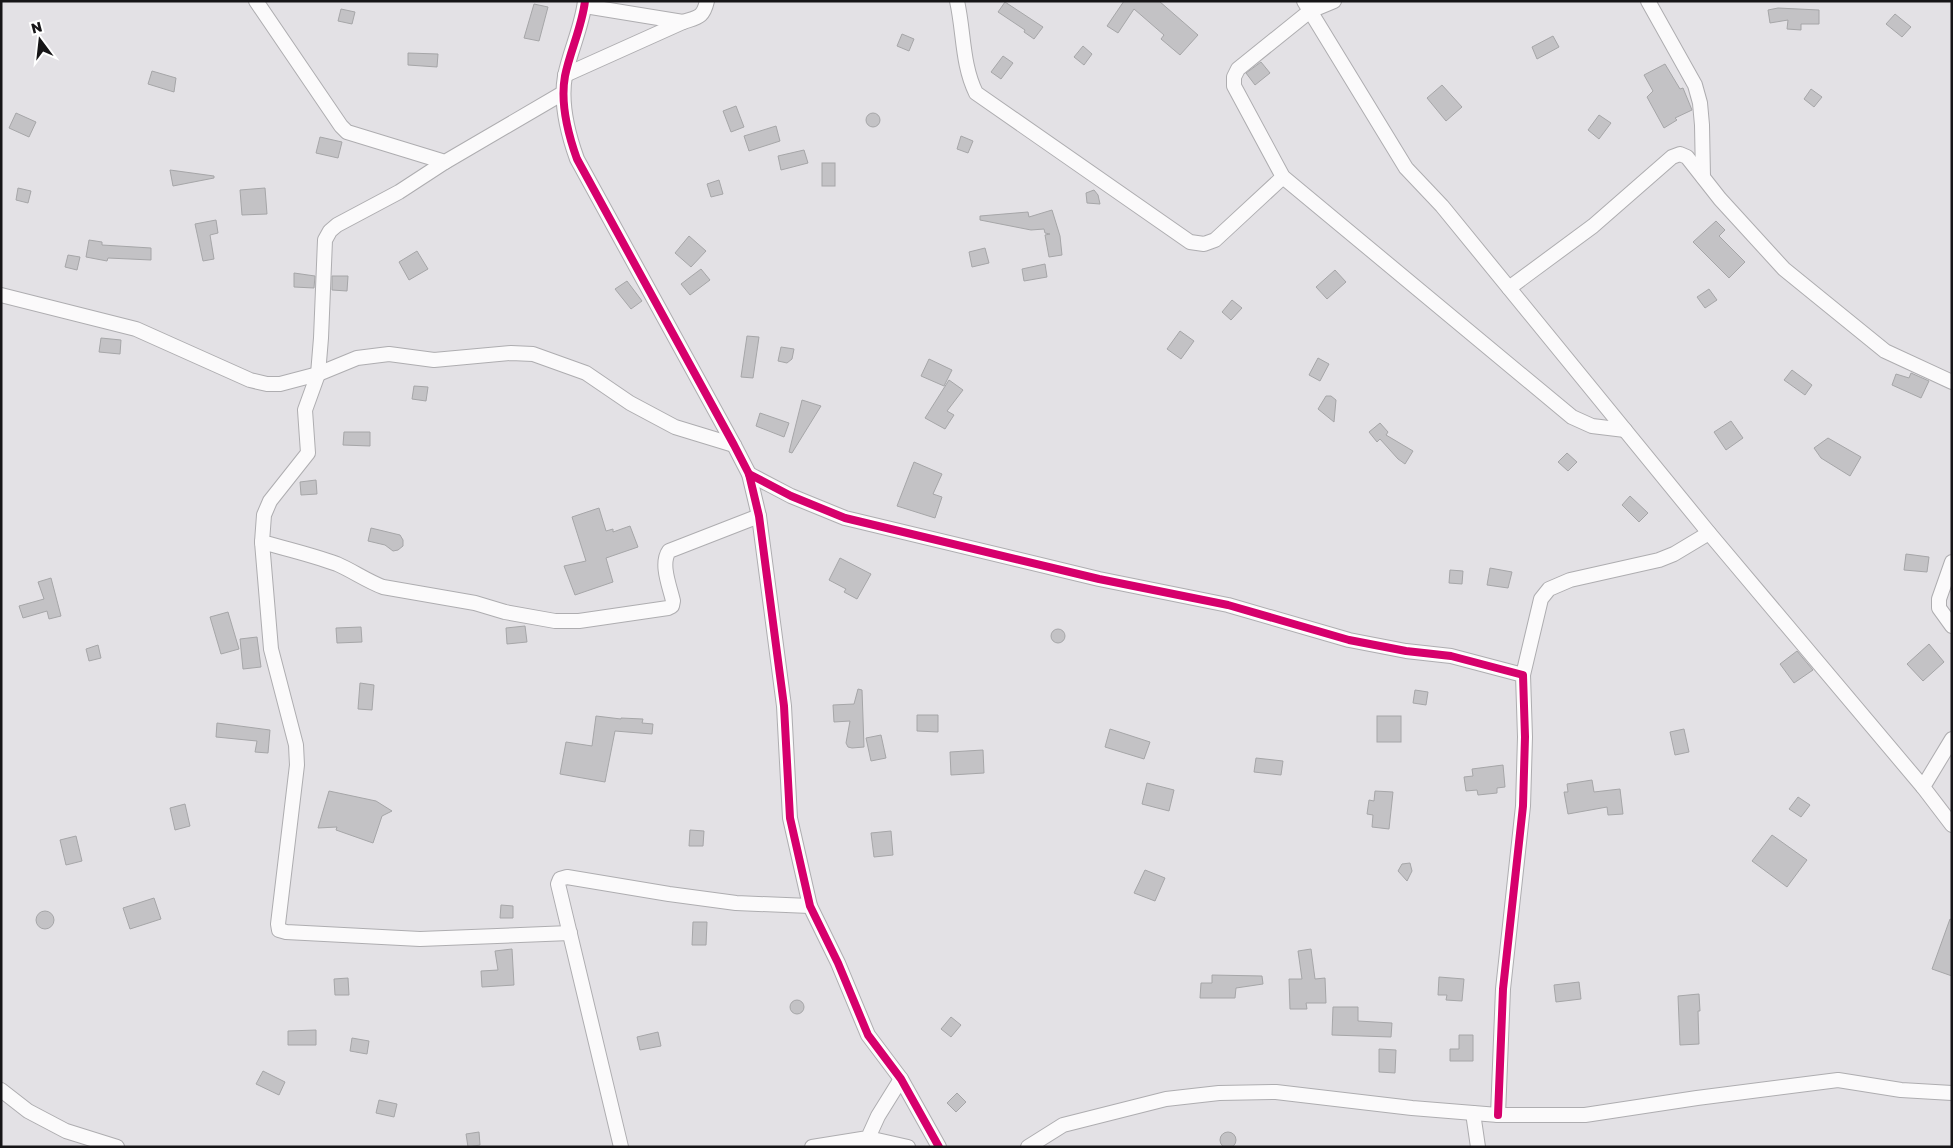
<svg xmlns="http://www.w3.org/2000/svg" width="1953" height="1148" viewBox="0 0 1953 1148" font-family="'Golos Text',sans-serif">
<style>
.building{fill:#c3c2c5;stroke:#a6a6a8}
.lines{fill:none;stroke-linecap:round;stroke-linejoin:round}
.minor-casing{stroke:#aeadb0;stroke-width:16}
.minor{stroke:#fbfafb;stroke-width:14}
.cycleway-casing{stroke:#fff;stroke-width:11}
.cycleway{stroke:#d6006c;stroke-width:8}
</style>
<rect width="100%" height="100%" fill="#e3e1e5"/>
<g class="building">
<path d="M 1124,1 L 1159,1 L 1198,35 L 1180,55 L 1161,39 L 1164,35 L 1134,9 L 1118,33 L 1107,26 Z"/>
<path d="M 1005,2 L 1043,27 L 1034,39 L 1024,32 L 1025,30 L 998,12 Z"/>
<path d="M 534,4 L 548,7 L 539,41 L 524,38 Z"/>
<path d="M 1778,8 L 1819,10 L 1819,24 L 1801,24 L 1801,30 L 1787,29 L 1788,20 L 1770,23 L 1768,10 Z"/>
<path d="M 341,9 L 355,12 L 352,24 L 338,21 Z"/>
<path d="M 1895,14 L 1911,27 L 1902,37 L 1886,24 Z"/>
<path d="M 902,34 L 914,39 L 909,51 L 897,46 Z"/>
<path d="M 1553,36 L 1559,47 L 1537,59 L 1532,47 Z"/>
<path d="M 1083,46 L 1092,54 L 1084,65 L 1074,57 Z"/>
<path d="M 408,53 L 438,54 L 437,67 L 408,65 Z"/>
<path d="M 1003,56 L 1013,63 L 1001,79 L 991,72 Z"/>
<path d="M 1261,62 L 1270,73 L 1255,85 L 1246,73 Z"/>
<path d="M 1665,64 L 1680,89 L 1683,88 L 1692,110 L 1675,118 L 1677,120 L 1664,128 L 1647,97 L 1653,91 L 1644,75 Z"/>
<path d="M 152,71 L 176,78 L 174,92 L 148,84 Z"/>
<path d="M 1442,85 L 1462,107 L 1446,121 L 1427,98 Z"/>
<path d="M 1811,89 L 1822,97 L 1814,107 L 1804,99 Z"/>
<path d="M 736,106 L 744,127 L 731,132 L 723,111 Z"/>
<path d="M 16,113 L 36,122 L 29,137 L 9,128 Z"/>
<circle cx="873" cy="120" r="7"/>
<path d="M 1599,115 L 1611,123 L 1599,139 L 1588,130 Z"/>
<path d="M 776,126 L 780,141 L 749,151 L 744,136 Z"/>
<path d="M 961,136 L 973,141 L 968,153 L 957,149 Z"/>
<path d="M 320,137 L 342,142 L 338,158 L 316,153 Z"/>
<path d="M 804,150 L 808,163 L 781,170 L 778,156 Z"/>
<rect x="822" y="163" width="13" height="23"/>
<path d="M 170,170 L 214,176 L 214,178 L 173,186 Z"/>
<path d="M 719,180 L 723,194 L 711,197 L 707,184 Z"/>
<path d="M 18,188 L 31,191 L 28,203 L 16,200 Z"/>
<path d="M 265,188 L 267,214 L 242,215 L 240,190 Z"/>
<path d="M 1094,190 L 1098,195 L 1100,204 L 1087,203 L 1086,193 Z"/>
<path d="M 1052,210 L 1060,236 L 1062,255 L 1049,257 L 1045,235 L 1050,234 L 1045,233 L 1044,229 L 1031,230 L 980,220 L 980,216 L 1028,212 L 1029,217 Z"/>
<path d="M 216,220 L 218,233 L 210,235 L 214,259 L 203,261 L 195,224 Z"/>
<path d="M 1716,221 L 1725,230 L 1719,236 L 1745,262 L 1729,278 L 1693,242 Z"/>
<path d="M 689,236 L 706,251 L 691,267 L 675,253 Z"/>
<path d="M 89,240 L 102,242 L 102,245 L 151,248 L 151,260 L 108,258 L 107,261 L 86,257 Z"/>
<path d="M 985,248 L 989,263 L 972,267 L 969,252 Z"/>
<path d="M 417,251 L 428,269 L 409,280 L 399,262 Z"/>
<path d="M 68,255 L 80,257 L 77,270 L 65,267 Z"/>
<path d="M 1045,264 L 1047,277 L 1024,281 L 1022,269 Z"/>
<path d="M 701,269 L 710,280 L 690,295 L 681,284 Z"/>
<path d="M 1335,270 L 1346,282 L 1327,299 L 1316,287 Z"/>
<path d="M 294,273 L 315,276 L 314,288 L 294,287 Z"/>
<path d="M 332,276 L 348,276 L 347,291 L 332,290 Z"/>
<path d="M 627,281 L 642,301 L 631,309 L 615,289 Z"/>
<path d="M 1709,289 L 1717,300 L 1705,308 L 1697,297 Z"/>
<path d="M 1232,300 L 1242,308 L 1231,320 L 1222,312 Z"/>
<path d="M 1180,331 L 1194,341 L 1181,359 L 1167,349 Z"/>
<path d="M 747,336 L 759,337 L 753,378 L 741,377 Z"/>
<path d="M 101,338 L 121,340 L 120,354 L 99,352 Z"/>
<path d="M 781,347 L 794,349 L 792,359 L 787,363 L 778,361 Z"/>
<path d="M 1318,358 L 1329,364 L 1320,381 L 1309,375 Z"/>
<path d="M 929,359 L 952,370 L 944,386 L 921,376 Z"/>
<path d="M 1792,370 L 1812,385 L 1805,395 L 1784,380 Z"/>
<path d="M 1911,373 L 1929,381 L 1921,398 L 1892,385 L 1896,374 L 1909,378 Z"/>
<path d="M 949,380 L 963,390 L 947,411 L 954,415 L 945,429 L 925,418 Z"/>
<path d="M 414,386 L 428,387 L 426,401 L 412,399 Z"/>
<path d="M 1326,396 L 1331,396 L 1336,400 L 1334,422 L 1318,409 Z"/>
<path d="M 802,400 L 821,406 L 792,453 L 789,452 Z"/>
<path d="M 760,413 L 789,423 L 784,437 L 756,426 Z"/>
<path d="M 1731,421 L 1743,438 L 1726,450 L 1714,432 Z"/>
<path d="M 1380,423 L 1388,432 L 1386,435 L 1413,451 L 1405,464 L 1398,459 L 1380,439 L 1377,442 L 1369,432 Z"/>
<path d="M 344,432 L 370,432 L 370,446 L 343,445 Z"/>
<path d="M 1828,438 L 1861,457 L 1850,476 L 1821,458 L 1814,448 Z"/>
<path d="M 1567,453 L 1577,462 L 1568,471 L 1558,462 Z"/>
<path d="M 914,462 L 942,474 L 933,494 L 942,497 L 935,518 L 897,506 Z"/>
<path d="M 316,480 L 317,494 L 301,495 L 300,482 Z"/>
<path d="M 1630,496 L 1648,513 L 1639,522 L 1622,505 Z"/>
<path d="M 599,508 L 606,531 L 613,529 L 613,532 L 630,526 L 638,547 L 606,558 L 613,582 L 575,595 L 564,566 L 586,561 L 572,517 Z"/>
<path d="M 371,528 L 400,535 L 403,540 L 403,546 L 398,550 L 393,551 L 385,545 L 368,541 Z"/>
<path d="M 1906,554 L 1929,557 L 1927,572 L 1904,570 Z"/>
<path d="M 840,558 L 871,574 L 857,599 L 844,592 L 846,589 L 829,580 Z"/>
<path d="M 1490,568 L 1512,572 L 1508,588 L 1487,585 Z"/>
<path d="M 1450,570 L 1463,571 L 1462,584 L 1449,583 Z"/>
<path d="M 51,578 L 61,616 L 49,619 L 47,611 L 23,618 L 19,606 L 44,599 L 38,582 Z"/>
<path d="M 228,612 L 239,649 L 221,654 L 210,617 Z"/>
<path d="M 525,626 L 527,642 L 507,644 L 506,628 Z"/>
<path d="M 361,627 L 362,642 L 337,643 L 336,628 Z"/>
<circle cx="1058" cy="636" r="7"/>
<path d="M 257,637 L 261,667 L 243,669 L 240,639 Z"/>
<path d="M 1929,644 L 1944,662 L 1923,681 L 1907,664 Z"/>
<path d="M 98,645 L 101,658 L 89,661 L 86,649 Z"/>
<path d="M 1797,651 L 1813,670 L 1794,683 L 1780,664 Z"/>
<path d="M 360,683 L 374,685 L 372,710 L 358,709 Z"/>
<path d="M 858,689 L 862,690 L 864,747 L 852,748 L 848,747 L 846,743 L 850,721 L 834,722 L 833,705 L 854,704 Z"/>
<path d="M 1415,690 L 1428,692 L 1426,705 L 1413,703 Z"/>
<path d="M 917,715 L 938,715 L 938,732 L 917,731 Z"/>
<path d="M 596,716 L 621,719 L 621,718 L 643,719 L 642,723 L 653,724 L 652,734 L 615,731 L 605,782 L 560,774 L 566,742 L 592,746 Z"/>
<rect x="1377" y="716" width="24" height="26"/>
<path d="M 217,723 L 270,730 L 268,753 L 255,752 L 257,741 L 216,737 Z"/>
<path d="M 1110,729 L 1150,742 L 1144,759 L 1105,747 Z"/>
<path d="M 1684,729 L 1689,752 L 1675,755 L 1670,732 Z"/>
<path d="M 881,735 L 886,758 L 871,761 L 866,738 Z"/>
<path d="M 983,750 L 984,773 L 951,775 L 950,752 Z"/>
<path d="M 1256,758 L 1283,761 L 1281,775 L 1254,772 Z"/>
<path d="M 1503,765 L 1505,787 L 1497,788 L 1497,793 L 1478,795 L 1477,790 L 1466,791 L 1464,777 L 1473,776 L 1472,769 Z"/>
<path d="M 1592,780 L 1594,792 L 1620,789 L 1623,814 L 1608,815 L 1607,807 L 1568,814 L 1564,792 L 1568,792 L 1567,784 Z"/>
<path d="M 1147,783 L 1174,790 L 1169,811 L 1142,804 Z"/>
<path d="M 329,791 L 376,801 L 392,811 L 382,816 L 373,843 L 336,830 L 337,827 L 318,828 Z"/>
<path d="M 1375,791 L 1393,792 L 1389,829 L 1372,827 L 1373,815 L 1367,814 L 1369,800 L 1374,801 Z"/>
<path d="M 1798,797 L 1810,805 L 1801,817 L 1789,809 Z"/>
<path d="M 185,804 L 190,826 L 175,830 L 170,808 Z"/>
<path d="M 690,830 L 704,831 L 703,846 L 689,846 Z"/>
<path d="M 891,831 L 893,855 L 874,857 L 871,833 Z"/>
<path d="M 1772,835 L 1807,860 L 1787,887 L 1752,861 Z"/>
<path d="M 76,836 L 82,861 L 66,865 L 60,840 Z"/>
<path d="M 1410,863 L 1412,871 L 1407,881 L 1398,871 L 1402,864 Z"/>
<path d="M 1145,870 L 1165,878 L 1155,901 L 1134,893 Z"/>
<path d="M 154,898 L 161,919 L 130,929 L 123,908 Z"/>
<path d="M 501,905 L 513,906 L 513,918 L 500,918 Z"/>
<circle cx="45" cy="920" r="9"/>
<path d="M 1950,919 L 1952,920 L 1952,976 L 1932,969 Z"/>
<path d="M 693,922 L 707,922 L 706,945 L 692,945 Z"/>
<path d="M 512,949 L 514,985 L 482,987 L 481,971 L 498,970 L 495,951 Z"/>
<path d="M 1311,949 L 1315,979 L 1325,978 L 1326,1003 L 1306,1003 L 1307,1009 L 1290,1009 L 1289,979 L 1302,979 L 1298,951 Z"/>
<path d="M 1212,975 L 1262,976 L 1263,984 L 1236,988 L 1235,998 L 1200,998 L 1201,983 L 1212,983 Z"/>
<path d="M 1439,977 L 1464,979 L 1462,1001 L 1446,1000 L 1447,995 L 1438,995 Z"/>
<path d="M 348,978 L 349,995 L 335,995 L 334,979 Z"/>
<path d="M 1579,982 L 1581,999 L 1556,1002 L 1554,985 Z"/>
<path d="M 1699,994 L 1700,1011 L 1698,1011 L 1699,1044 L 1680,1045 L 1678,996 Z"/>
<circle cx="797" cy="1007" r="7"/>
<path d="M 1333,1007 L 1358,1007 L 1358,1021 L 1392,1023 L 1391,1037 L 1332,1035 Z"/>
<path d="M 951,1017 L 961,1025 L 951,1037 L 941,1029 Z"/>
<path d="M 316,1030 L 316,1045 L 288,1045 L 288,1031 Z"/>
<path d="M 658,1032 L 661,1046 L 640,1050 L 637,1037 Z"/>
<path d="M 1459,1035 L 1473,1035 L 1473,1061 L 1450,1061 L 1450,1049 L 1459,1049 Z"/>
<path d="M 352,1038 L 369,1041 L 367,1054 L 350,1051 Z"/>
<path d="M 1379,1049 L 1396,1050 L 1395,1073 L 1379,1072 Z"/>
<path d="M 263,1071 L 285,1082 L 279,1095 L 256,1084 Z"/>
<path d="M 957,1093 L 966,1102 L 956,1112 L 947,1103 Z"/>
<path d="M 379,1100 L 397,1104 L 394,1117 L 376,1113 Z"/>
<path d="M 479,1132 L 480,1145 L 468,1147 L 466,1134 Z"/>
<circle cx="1228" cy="1140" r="8"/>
</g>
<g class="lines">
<defs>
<g id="minor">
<path d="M 256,1 L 341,126 L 347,132 L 445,162 L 563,93"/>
<path d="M 585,1 C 582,27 570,51 565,76 C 560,103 568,134 577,159 L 734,445 L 749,474 L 759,516 L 784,706 L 790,818 L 810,906 L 838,963 L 868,1035 L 901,1079 L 939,1147"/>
<path d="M 957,1 C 964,32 962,65 976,93 L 1190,242 L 1204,244 L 1215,240 L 1283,177"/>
<path d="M 1304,1 L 1406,168 L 1442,206 L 1709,533 L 1923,787"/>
<path d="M 1334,1 L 1310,11 L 1238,69 L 1234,77 L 1234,86 L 1283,177 L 1572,417 L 1592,426 L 1625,430"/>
<path d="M 1648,1 L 1695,85 L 1700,103 L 1702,125 L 1703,177"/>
<path d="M 585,6 L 683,22"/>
<path d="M 565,75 L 683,22 C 698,17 703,18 707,1"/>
<path d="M 445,162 L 399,192 L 337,225 L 330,231 L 325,240 L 321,338 L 318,374 L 305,410 L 308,453 L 270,501 L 264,515 L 262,542 C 287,549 313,555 337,564 C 353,571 367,581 383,587 L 475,603 L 505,612 L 555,621 L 579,621 L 668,608 L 672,606 L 673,601 C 670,587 660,564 669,551 L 759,516"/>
<path d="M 1509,288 L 1593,226 L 1672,157 L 1680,154 L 1687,157 L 1720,199 L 1784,269 L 1885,351 L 1952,382"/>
<path d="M 1,295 L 136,329 L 250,380 L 267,384 L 280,384 L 318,374 L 357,358 L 389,354 L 434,360 L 511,353 L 533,354 L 586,373 L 630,403 L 675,427 L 734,445"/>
<path d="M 749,474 L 791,496 L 845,518 L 1099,579 L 1228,605 L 1349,640 L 1406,651 L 1451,656 L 1523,675 L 1525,737 L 1523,806 L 1503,989 L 1498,1115"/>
<path d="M 262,542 L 271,649 L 296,745 L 297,765 L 278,924 L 279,930 L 286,932 L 420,939 L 570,933"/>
<path d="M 1952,562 L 1939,599 L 1939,608 L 1952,626"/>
<path d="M 1523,675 L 1541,599 L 1549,589 L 1570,580 L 1659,560 L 1674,554 L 1709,533"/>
<path d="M 1952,739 L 1923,787 L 1952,825"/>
<path d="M 1,1090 L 28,1111 L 66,1131 L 117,1147"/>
<path d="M 1473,1113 L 1478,1147"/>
<path d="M 866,1146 L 868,1138 L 908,1147"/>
<path d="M 621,1147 L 558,884 L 560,879 L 567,877 L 669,894 L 736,903 L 810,906"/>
<path d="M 812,1147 L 868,1138 L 878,1116 L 901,1079"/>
<path d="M 1028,1147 L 1063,1125 L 1166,1099 L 1219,1093 L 1276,1092 L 1412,1108 L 1498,1115 L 1585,1115 L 1697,1098 L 1838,1080 L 1901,1090 L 1952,1093"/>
</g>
</defs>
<use href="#minor" class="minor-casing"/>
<use href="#minor" class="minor"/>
<defs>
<g id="cycleway">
<path d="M 585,1 C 582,27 570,51 565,76 C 560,103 568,134 577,159 L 734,445 L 749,474 L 759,516 L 784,706 L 790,818 L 810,906 L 838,963 L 868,1035 L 901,1079 L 939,1147"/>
<path d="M 749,474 L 791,496 L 845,518 L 1099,579 L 1228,605 L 1349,640 L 1406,651 L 1451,656 L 1523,675 L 1525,737 L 1523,806 L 1503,989 L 1498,1115"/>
</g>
</defs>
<use href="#cycleway" class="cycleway-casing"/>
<use href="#cycleway" class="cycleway"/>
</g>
<rect width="1953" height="1148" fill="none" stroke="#161517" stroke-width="5"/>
<g transform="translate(40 40) rotate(345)" stroke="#ffffff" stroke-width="4" paint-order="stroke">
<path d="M0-4L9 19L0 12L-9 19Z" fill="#161517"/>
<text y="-8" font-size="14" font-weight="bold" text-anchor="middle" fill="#161517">N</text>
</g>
</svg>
